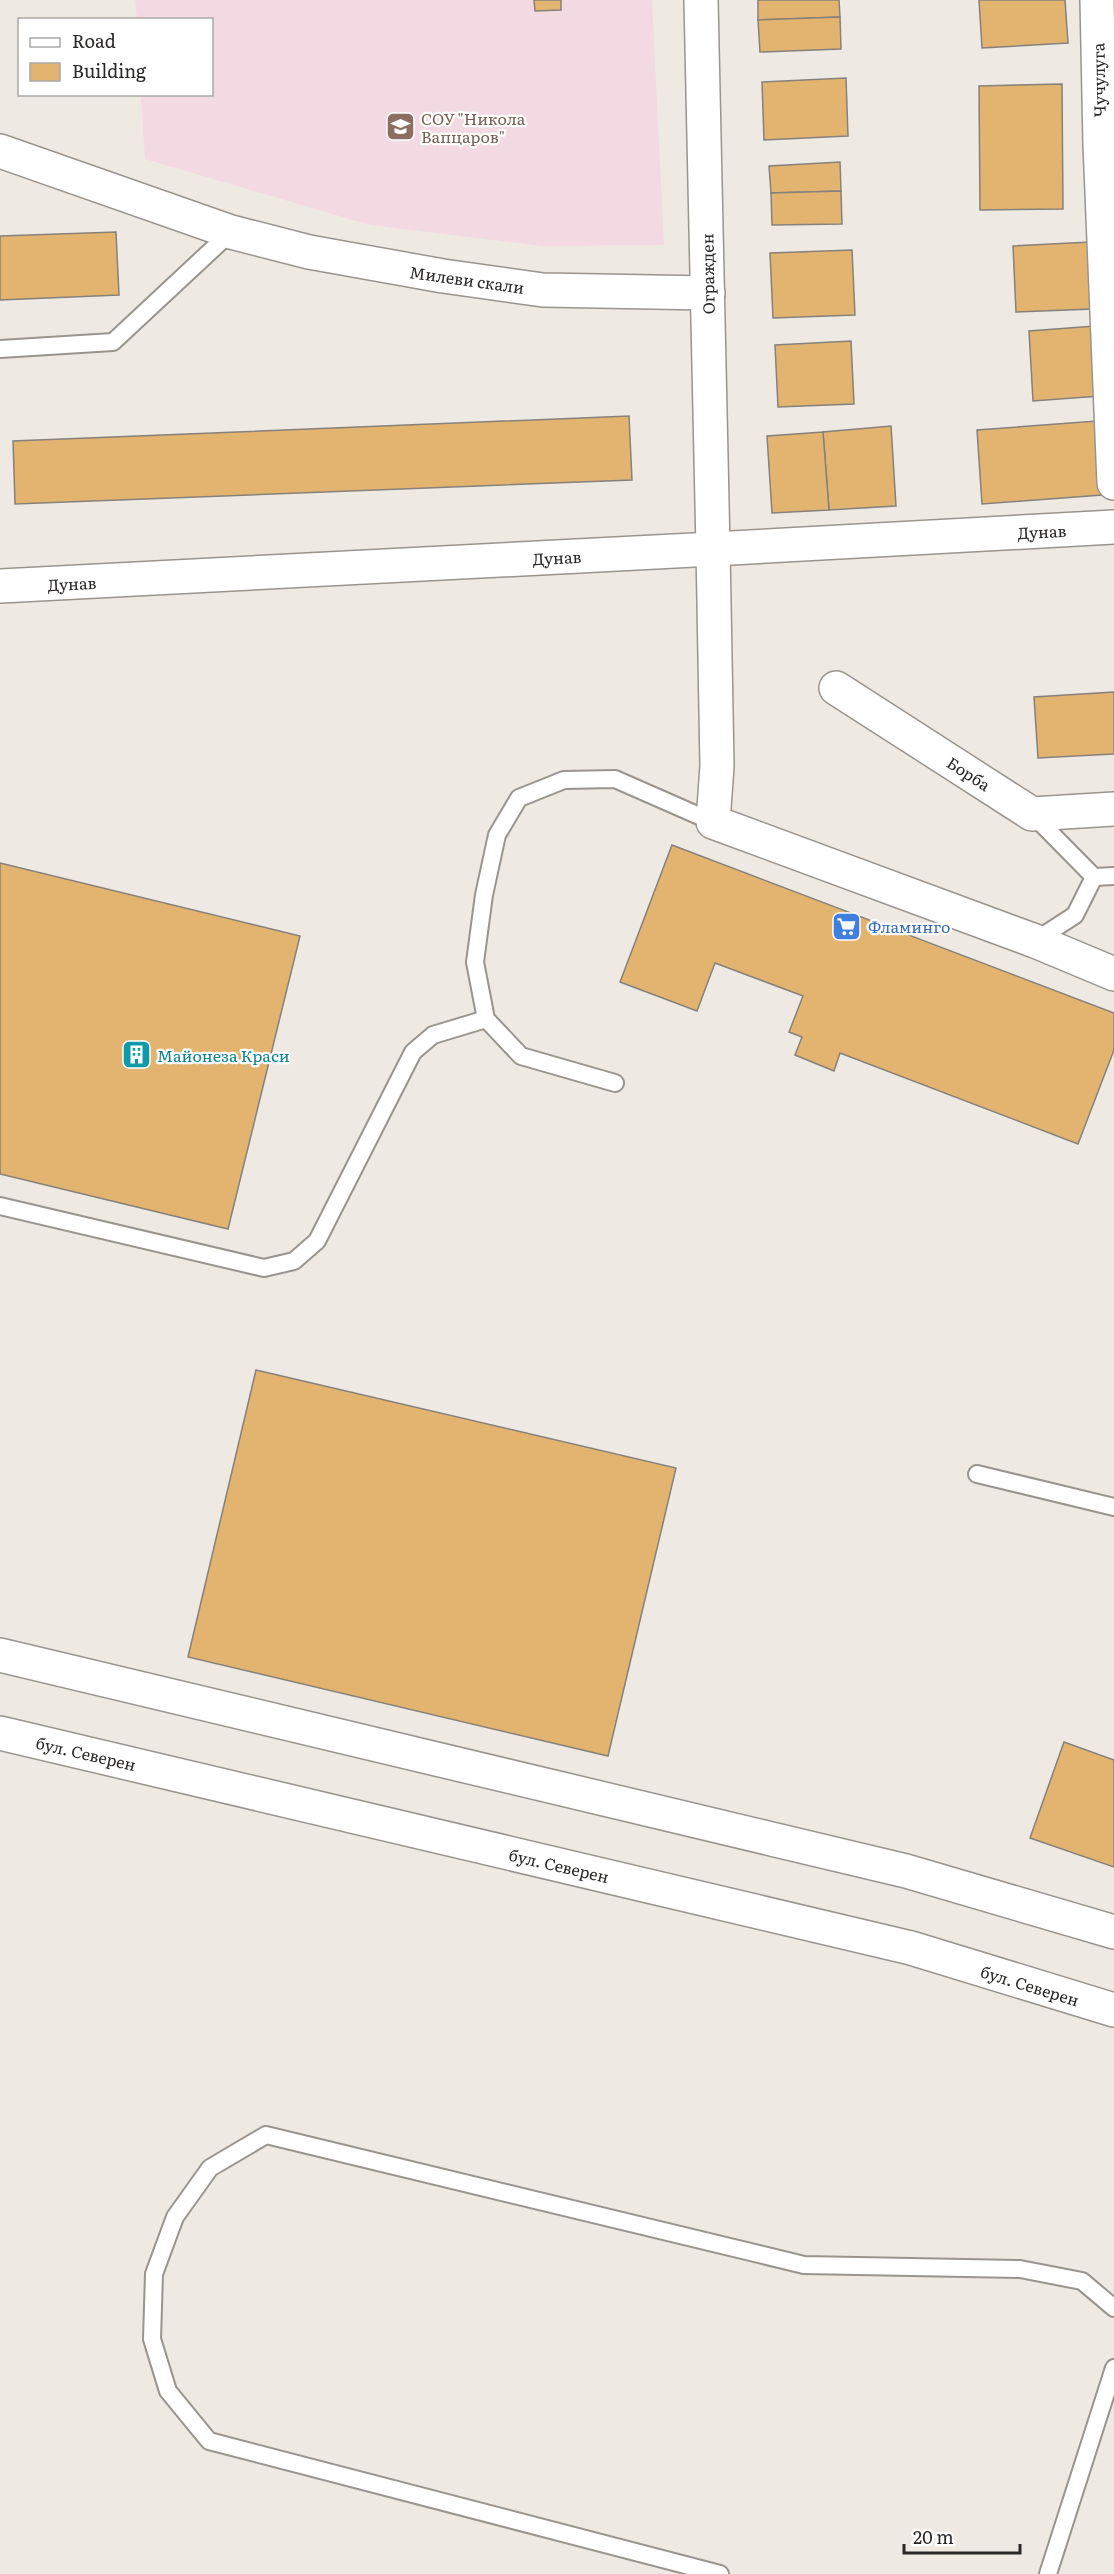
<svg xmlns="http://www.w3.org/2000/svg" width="1114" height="2574" viewBox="0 0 1114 2574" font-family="Literata,serif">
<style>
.education{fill:#f2d9e2}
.building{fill:#e3b470;stroke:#85817b;stroke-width:1.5}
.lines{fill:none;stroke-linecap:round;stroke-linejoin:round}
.lane-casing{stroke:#99948e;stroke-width:20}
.street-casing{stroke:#99948e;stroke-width:36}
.secondary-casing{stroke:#99948e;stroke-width:36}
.lane{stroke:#fff;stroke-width:16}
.street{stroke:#fff;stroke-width:33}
.secondary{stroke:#fff;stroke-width:33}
.labels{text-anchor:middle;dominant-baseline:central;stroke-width:4.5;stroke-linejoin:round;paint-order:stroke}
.street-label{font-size:16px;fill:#2a2826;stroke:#fff}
.education-label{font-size:16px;fill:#785e54;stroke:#fff;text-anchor:start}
.shop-label{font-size:16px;fill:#366cbe;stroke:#fff;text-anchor:start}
.culture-label{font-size:16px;fill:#0d838f;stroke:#fff;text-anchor:start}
</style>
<rect width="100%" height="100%" fill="#efe9e3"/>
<path class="education" d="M 135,0 L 652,0 L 664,245 L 543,246 L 370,225 L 145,159 L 141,95 L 212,94 L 212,20 L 137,19 Z"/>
<g class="building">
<path d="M 534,0 L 561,0 L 561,10 L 535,11 Z"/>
<path d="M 758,0 L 839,0 L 840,17 L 758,20 Z"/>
<path d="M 979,0 L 1065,0 L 1068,43 L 982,48 Z"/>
<path d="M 840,17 L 841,49 L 760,52 L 758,20 Z"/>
<path d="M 846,78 L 848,136 L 764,140 L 762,82 Z"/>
<path d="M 1062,84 L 1063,209 L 980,210 L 979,86 Z"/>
<path d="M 840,162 L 841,191 L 771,193 L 769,166 Z"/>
<path d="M 841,191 L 842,224 L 772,225 L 771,193 Z"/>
<path d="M 116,232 L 119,295 L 0,300 L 0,236 Z"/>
<path d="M 1090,242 L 1093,309 L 1016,312 L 1013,246 Z"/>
<path d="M 852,250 L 855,315 L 773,318 L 770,253 Z"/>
<path d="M 1095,326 L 1100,396 L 1033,401 L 1029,331 Z"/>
<path d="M 851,341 L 854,404 L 778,407 L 775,345 Z"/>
<path d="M 629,416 L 632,480 L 15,504 L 13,441 Z"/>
<path d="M 1097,421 L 1102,495 L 982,504 L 977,430 Z"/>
<path d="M 891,426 L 896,506 L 829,510 L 823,432 Z"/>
<path d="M 823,432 L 829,510 L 772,513 L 767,436 Z"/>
<path d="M 1114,692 L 1114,754 L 1038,758 L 1034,697 Z"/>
<path d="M 672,845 L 1114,1013 L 1114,1050 L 1078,1144 L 840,1053 L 834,1071 L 795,1055 L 802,1037 L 789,1032 L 803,996 L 715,963 L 697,1011 L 620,982 Z"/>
<path d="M 0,863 L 300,936 L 228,1229 L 0,1174 Z"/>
<path d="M 256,1370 L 676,1468 L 608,1756 L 188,1657 Z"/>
<path d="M 1064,1742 L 1114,1760 L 1114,1867 L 1030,1838 Z"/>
</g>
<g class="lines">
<defs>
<g id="lane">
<path d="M 0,349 L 113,342 L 231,232"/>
<path d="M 1032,814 L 1094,877 L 1075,915 L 1035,941"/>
<path d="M 1094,877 L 1114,876"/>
<path d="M 615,1083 L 521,1056 L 486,1019 L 475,962 L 484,895 L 497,835 L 519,798 L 564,780 L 615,779 L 713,822"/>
<path d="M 0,1206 L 264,1268 L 294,1261 L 317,1241 L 413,1052 L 433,1035 L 486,1019"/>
<path d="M 977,1474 L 1114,1507"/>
<path d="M 720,2574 L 209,2441 L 168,2391 L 152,2339 L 154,2274 L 175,2217 L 210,2168 L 266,2135 L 804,2265 L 1020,2269 L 1082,2281 L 1114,2308"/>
<path d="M 1048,2574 L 1114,2368"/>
</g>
<g id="street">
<path d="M 1097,0 L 1100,144 L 1114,483"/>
<path d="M 0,151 L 231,232 L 309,252 L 443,276 L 543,290 L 708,293"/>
<path d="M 0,586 L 713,549 L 717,766 L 713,822 L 1035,941 L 1114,974"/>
<path d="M 836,688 L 1032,814 L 1114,809"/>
</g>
<g id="secondary">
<path d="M 701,0 L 713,549 L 1114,527"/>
<path d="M 0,1655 L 906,1871 L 1114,1932"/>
<path d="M 0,1733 L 911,1948 L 1114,2010"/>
</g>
</defs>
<use href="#lane" class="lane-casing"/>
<use href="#street" class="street-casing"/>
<use href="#secondary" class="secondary-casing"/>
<use href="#lane" class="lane"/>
<use href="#street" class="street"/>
<use href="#secondary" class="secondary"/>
</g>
<defs>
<symbol id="school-square" viewBox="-11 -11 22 22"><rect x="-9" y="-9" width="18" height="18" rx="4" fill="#8d6e63" stroke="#fff"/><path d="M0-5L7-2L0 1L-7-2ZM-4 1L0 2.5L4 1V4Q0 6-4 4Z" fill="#fff"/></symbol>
<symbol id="supermarket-square" viewBox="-11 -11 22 22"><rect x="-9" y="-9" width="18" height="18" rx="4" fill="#3f7fe0" stroke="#fff"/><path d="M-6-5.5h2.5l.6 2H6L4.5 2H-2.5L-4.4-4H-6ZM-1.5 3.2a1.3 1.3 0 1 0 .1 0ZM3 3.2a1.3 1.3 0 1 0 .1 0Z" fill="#fff"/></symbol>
<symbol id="building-square" viewBox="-11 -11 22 22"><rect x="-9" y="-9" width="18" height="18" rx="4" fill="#0f9aa8" stroke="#fff"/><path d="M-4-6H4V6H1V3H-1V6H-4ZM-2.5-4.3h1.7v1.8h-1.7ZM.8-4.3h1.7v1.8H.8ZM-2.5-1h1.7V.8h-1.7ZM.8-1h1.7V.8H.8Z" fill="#fff"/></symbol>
</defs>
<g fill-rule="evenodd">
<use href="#school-square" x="384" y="110" width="33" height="33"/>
<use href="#supermarket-square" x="830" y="910" width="33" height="33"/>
<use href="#building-square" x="120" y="1038" width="33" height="33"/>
</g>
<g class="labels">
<g class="street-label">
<text transform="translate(1098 80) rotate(-91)">Чучулуга</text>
<text transform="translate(707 274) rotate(-91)">Огражден</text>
<text transform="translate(467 279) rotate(8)">Милеви скали</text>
<text transform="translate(1042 531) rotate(-3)">Дунав</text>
<text transform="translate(557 557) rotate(-3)">Дунав</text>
<text transform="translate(72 583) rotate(-3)">Дунав</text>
<text transform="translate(969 773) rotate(33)">Борба</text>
<text transform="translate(86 1753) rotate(13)">бул. Северен</text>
<text transform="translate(559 1865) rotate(13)">бул. Северен</text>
<text transform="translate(1030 1985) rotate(17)">бул. Северен</text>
</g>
<g class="education-label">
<text x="421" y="118">СОУ "Никола<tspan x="421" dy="18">Вапцаров"</tspan></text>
</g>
<g class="shop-label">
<text x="868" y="926">Фламинго</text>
</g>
<g class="culture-label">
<text x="157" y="1055">Майонеза Краси</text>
</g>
</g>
<rect x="18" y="18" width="195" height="78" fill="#ffffff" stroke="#aaa9a8" stroke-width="1.5"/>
<rect x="30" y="38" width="30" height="9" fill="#ffffff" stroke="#aaa9a8" stroke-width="1.5"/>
<text x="72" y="48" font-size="18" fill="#2a2826">Road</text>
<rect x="30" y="63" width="30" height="18" fill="#e3b470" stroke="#aaa9a8" stroke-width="1.5"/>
<text x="72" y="78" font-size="18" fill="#2a2826">Building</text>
<path d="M904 2544v9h116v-9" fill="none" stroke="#2a2826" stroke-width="3"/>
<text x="913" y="2544" font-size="18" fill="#2a2826" stroke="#ffffff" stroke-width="4.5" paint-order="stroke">20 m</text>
</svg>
